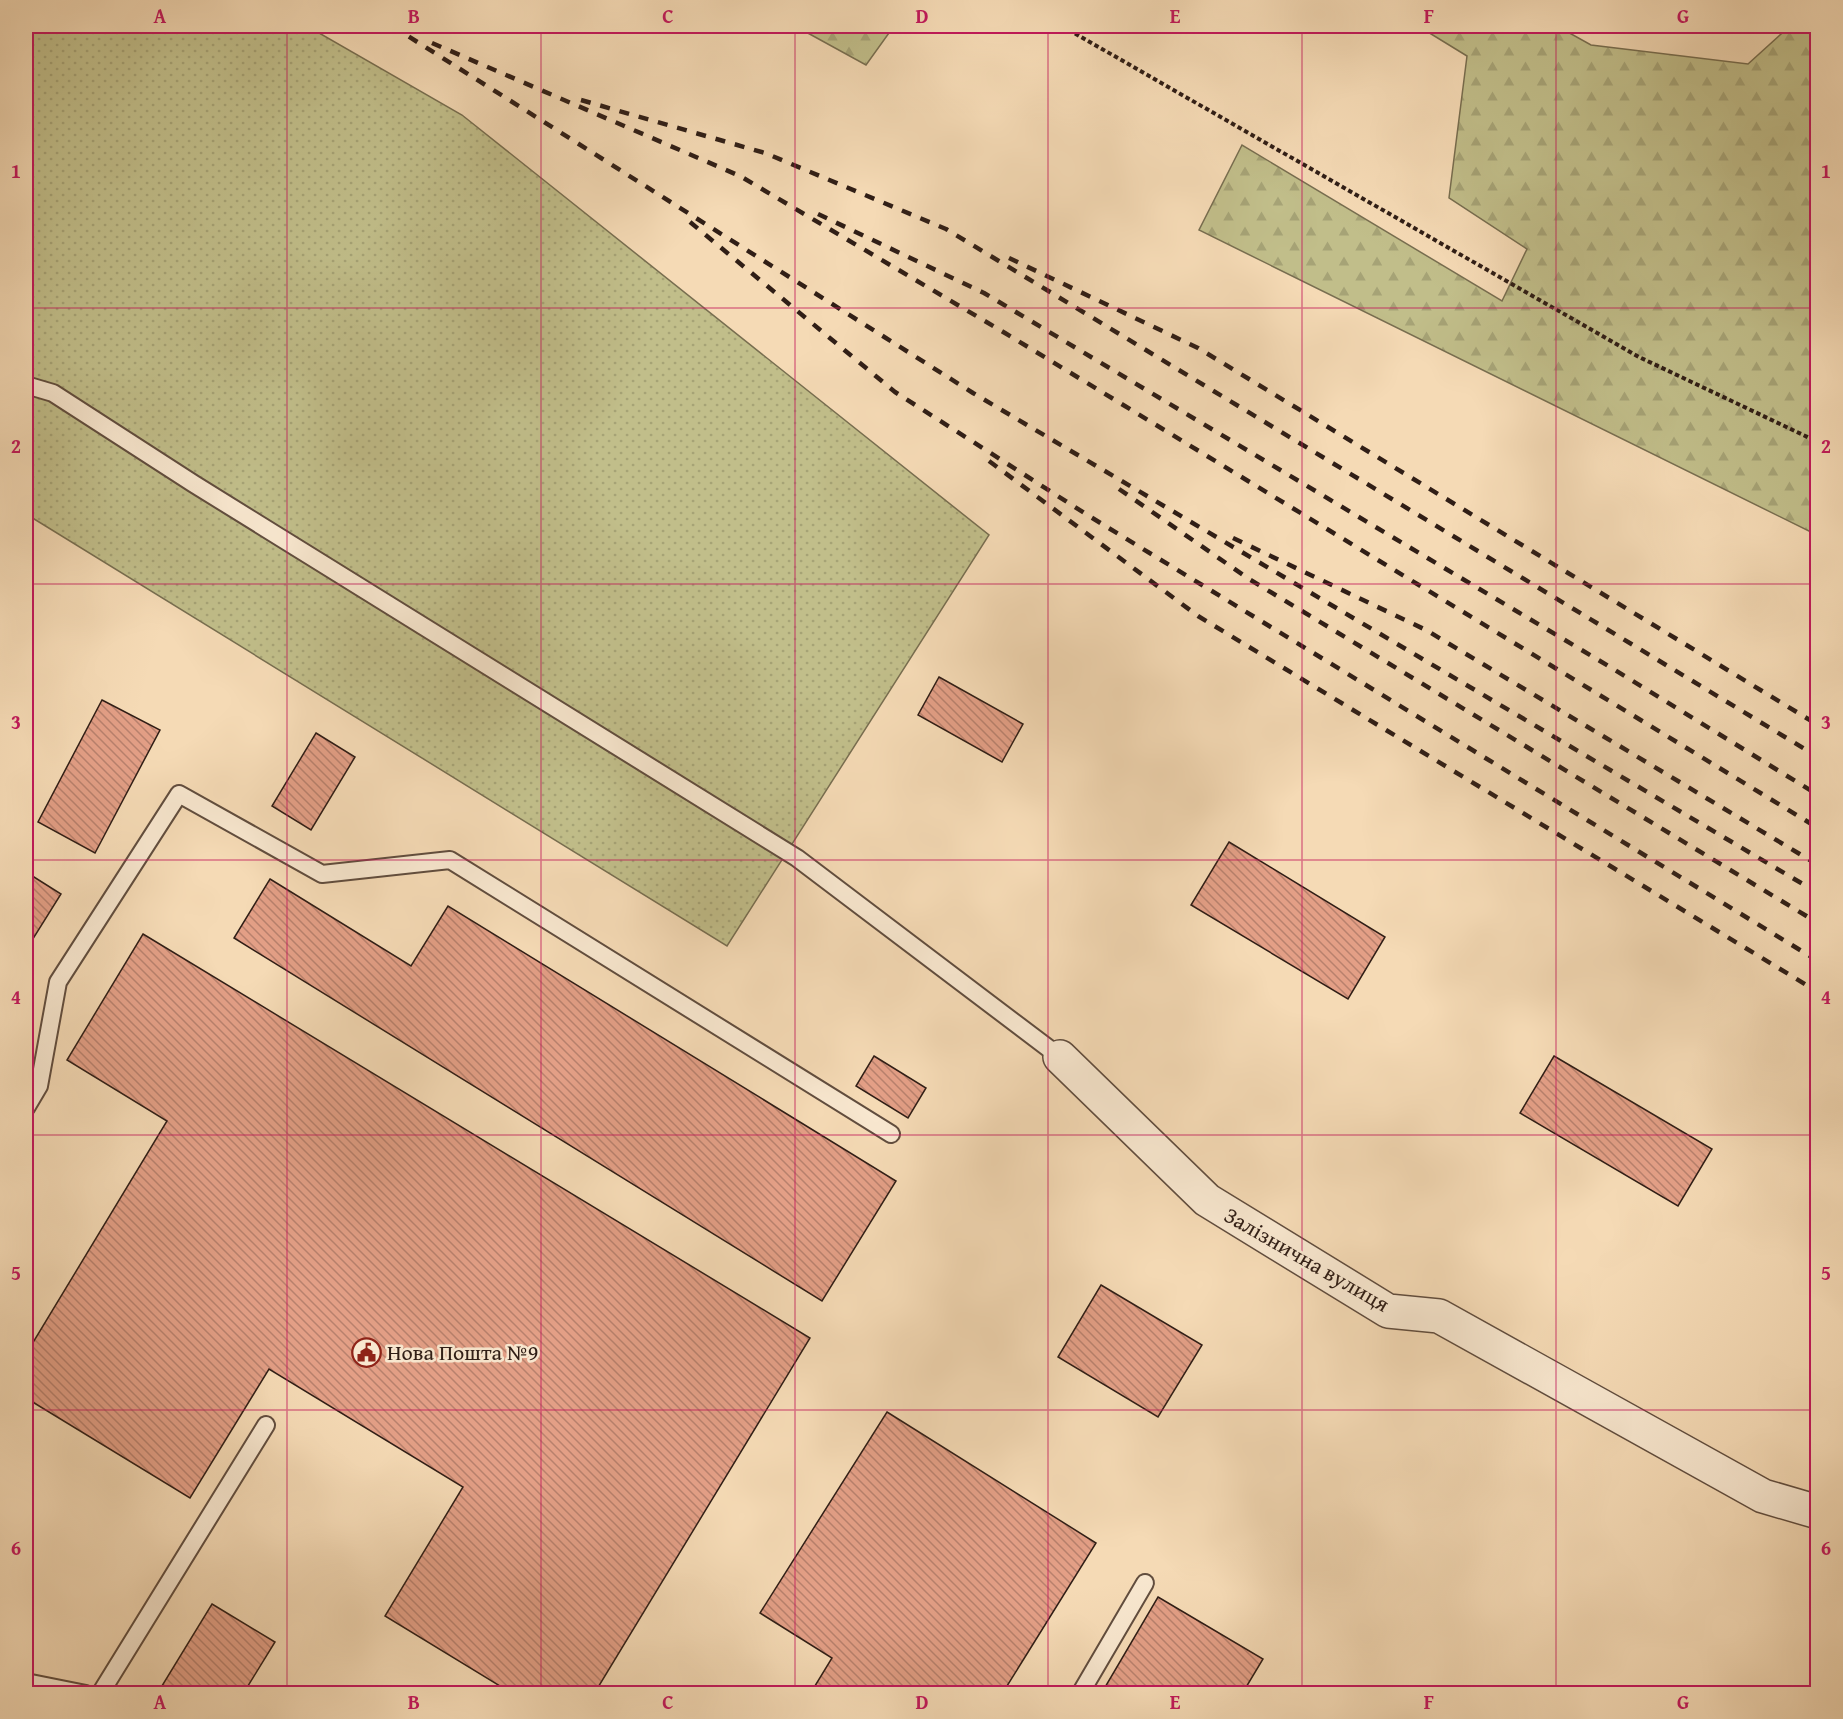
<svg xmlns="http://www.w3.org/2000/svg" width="1843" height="1719" viewBox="0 0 1843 1719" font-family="'Gentium Book Plus',serif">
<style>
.grass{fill:url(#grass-dots);stroke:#786e50;stroke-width:1.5}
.forest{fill:url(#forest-firs);stroke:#786e50;stroke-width:1.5}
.building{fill:url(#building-back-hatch);stroke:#301e16;stroke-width:1.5}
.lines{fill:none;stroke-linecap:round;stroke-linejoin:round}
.service-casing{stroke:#614d3e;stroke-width:20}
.minor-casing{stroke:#614d3e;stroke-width:36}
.path{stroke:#301e16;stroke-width:4;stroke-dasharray:4.5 3;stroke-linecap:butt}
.service{stroke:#f8e7cf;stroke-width:16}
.minor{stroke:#f8e7cf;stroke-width:33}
.rail{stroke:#301e16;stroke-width:4.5;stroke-dasharray:10 10;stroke-linecap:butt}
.grid{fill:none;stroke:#c2185b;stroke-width:1.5;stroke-opacity:0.55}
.labels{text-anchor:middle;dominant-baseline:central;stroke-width:5;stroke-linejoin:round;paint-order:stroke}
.street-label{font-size:22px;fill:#301e16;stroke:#f8e7cf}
.poi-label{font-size:22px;fill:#301e16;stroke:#f8e7cf;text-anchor:start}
.neatline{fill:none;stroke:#c2185b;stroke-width:2}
.grid-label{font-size:20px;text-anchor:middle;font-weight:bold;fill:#c2185b}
</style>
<defs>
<pattern id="grass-dots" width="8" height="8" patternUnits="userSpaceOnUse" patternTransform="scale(1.5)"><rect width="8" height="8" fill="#c1be8a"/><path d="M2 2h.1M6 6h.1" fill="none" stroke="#a6a376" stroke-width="1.8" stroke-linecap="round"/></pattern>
<pattern id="forest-firs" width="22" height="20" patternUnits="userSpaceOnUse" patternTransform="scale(1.5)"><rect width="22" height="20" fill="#c1be8a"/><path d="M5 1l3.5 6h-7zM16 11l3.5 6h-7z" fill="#a6a376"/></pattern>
<pattern id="building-back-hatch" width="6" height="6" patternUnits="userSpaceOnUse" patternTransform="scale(1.5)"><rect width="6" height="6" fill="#e39f86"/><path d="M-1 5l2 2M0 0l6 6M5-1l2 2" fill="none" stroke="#b8816d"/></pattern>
</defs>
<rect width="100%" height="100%" fill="#f5dab5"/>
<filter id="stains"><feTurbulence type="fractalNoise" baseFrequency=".00333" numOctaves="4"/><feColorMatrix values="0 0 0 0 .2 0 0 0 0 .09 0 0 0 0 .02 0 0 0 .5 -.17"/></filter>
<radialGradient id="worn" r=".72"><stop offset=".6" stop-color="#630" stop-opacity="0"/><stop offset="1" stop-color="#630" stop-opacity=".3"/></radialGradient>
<path class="grass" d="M 26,26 L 307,26 L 462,115 L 989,535 L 727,946 L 26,514 Z"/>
<g class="forest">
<path d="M 795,26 L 894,26 L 866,65 Z"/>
<path d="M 1418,26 L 1557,26 L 1591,45 L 1748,64 L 1790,26 L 1817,26 L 1817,535 L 1199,230 L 1242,145 L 1502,301 L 1527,249 L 1449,198 L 1467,56 Z"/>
</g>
<g class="building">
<path d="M 939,677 L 1023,724 L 1002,762 L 918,715 Z"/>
<path d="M 102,700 L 160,730 L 95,853 L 38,822 Z"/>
<path d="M 316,733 L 355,757 L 311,830 L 272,806 Z"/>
<path d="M 1229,842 L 1385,937 L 1348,999 L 1191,905 Z"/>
<path d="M 26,872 L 61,894 L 26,950 Z"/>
<path d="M 270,879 L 411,966 L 448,906 L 896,1181 L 822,1301 L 234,938 Z"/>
<path d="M 143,934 L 810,1338 L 594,1694 L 513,1694 L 385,1616 L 463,1487 L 269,1369 L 190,1498 L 26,1398 L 26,1354 L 167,1121 L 67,1060 Z"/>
<path d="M 874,1056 L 926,1088 L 908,1118 L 856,1086 Z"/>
<path d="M 1554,1056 L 1712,1149 L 1678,1206 L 1520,1113 Z"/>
<path d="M 1101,1285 L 1202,1345 L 1158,1417 L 1058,1357 Z"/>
<path d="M 887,1412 L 1096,1543 L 1002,1694 L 810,1694 L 832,1658 L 760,1613 Z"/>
<path d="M 1158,1597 L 1263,1659 L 1242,1694 L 1101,1694 Z"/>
<path d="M 212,1604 L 275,1642 L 243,1694 L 157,1694 Z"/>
</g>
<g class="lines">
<defs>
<g id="service">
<path d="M 26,385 L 53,393 L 194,484 L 797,858 L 1060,1057"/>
<path d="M 26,1108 L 39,1086 L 58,982 L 179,794 L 322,874 L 450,860 L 891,1134"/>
<path d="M 26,1682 L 86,1694"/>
<path d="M 100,1694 L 266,1425"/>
<path d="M 1080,1694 L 1145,1583"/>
</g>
<path id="minor" d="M 1060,1057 L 1207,1200 L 1388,1311 L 1439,1316 L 1763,1496 L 1818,1512"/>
</defs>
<use href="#service" class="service-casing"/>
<use href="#minor" class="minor-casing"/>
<path class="path" d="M 1062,26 L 1639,357 L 1818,442"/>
<use href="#service" class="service"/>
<use href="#minor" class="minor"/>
<g class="rail">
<path d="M 392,26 L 973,393 L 1818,893"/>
<path d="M 432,43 L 740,176 L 1005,333 L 1818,828"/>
<path d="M 581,100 L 765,153 L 946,229 L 1818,757"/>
<path d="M 818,214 L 984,293 L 1610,667 L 1818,795"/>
<path d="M 690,222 L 895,392 L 1089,516 L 1818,961"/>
<path d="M 1009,258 L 1198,348 L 1818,725"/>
<path d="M 989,461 L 1198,616 L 1818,992"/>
<path d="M 1119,489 L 1249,579 L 1818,923"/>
<path d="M 1233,538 L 1426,630 L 1818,865"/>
</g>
</g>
<path class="grid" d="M 287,26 L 287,1694M 541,26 L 541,1694M 795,26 L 795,1694M 1048,26 L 1048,1694M 1302,26 L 1302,1694M 1556,26 L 1556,1694M 26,308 L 1818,308M 26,584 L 1818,584M 26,860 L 1818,860M 26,1135 L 1818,1135M 26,1410 L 1818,1410"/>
<defs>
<symbol id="civic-ring" viewBox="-11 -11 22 22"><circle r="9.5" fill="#f8e7cf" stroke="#8f2418" stroke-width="1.5"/><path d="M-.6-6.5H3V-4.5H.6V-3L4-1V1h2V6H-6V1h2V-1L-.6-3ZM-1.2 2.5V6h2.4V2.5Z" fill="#8f2418"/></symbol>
</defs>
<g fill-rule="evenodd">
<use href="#civic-ring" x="350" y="1336" width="33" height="33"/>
</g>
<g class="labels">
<g class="street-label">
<text transform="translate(1307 1259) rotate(30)">Залізнична вулиця</text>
</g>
<g class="poi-label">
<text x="387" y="1352">Нова Пошта №9</text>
</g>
</g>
<rect width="1843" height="1719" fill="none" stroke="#f5dab5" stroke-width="66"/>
<rect x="33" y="33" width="1777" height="1653" class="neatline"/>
<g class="grid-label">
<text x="160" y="23">A</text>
<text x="414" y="23">B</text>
<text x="668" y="23">C</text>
<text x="922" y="23">D</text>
<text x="1175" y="23">E</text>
<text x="1429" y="23">F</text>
<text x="1683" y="23">G</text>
<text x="16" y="178">1</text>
<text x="1826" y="178">1</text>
<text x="16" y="453">2</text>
<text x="1826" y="453">2</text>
<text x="16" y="729">3</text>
<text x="1826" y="729">3</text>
<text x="16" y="1004">4</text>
<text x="1826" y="1004">4</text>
<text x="16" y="1280">5</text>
<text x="1826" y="1280">5</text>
<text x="16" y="1555">6</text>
<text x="1826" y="1555">6</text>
<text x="160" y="1709">A</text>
<text x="414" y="1709">B</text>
<text x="668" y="1709">C</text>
<text x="922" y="1709">D</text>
<text x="1175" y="1709">E</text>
<text x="1429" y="1709">F</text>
<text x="1683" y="1709">G</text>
</g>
<rect width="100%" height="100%" filter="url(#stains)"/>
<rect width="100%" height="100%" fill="url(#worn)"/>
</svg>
